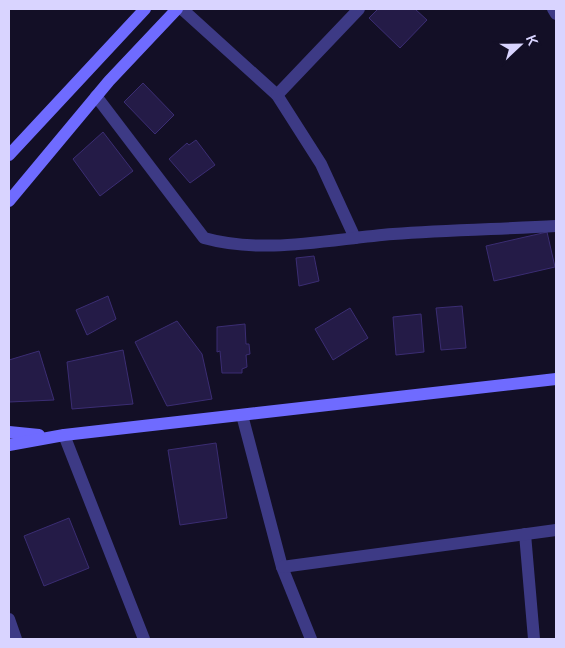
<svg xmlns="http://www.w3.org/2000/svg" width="565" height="648" viewBox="0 0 565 648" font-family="Lato,sans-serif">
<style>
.building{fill:#241b47;stroke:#3b2d73}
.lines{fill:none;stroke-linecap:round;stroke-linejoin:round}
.street{stroke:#3d3a85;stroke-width:12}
.secondary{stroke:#6f6bff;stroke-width:12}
</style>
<rect width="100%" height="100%" fill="#130f26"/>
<g class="building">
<path d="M 378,9 L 415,9 L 427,20 L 400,48 L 369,18 Z"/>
<path d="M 143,83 L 174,115 L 155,134 L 124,102 Z"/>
<path d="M 103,132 L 133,171 L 100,196 L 73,159 Z"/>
<path d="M 196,140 L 215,165 L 190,183 L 169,159 L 187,143 L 189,145 Z"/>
<path d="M 547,232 L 555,267 L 494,281 L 486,246 Z"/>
<path d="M 314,256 L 319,281 L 299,286 L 296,258 Z"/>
<path d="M 108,296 L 116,319 L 87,335 L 76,310 Z"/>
<path d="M 462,306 L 466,348 L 441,350 L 436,308 Z"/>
<path d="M 350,308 L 368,338 L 333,360 L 315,329 Z"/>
<path d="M 421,314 L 424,352 L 396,355 L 393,317 Z"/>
<path d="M 177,321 L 202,354 L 212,399 L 167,406 L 135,342 Z"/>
<path d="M 245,324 L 246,344 L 249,344 L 250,354 L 246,355 L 247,367 L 242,369 L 242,373 L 222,373 L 220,351 L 217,352 L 217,327 Z"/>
<path d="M 123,350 L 133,404 L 72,409 L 67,362 Z"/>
<path d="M 39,351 L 54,400 L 9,402 L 9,360 Z"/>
<path d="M 216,443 L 227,518 L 180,525 L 168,450 Z"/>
<path d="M 69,518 L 89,568 L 44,586 L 24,536 Z"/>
</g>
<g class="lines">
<g class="street">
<path d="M 182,9 L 277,95 L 321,164 L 355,238"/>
<path d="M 553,9 L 556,14"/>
<path d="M 277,95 L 359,9"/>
<path d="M 96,96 L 204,238 C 265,255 330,239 393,234 C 447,230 502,229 556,226"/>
<path d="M 242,415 L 282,567 L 311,639"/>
<path d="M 64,435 L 144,639"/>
<path d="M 525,534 L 534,639"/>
<path d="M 282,567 L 556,530"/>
<path d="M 9,619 L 16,639"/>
</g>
<g class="secondary">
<path d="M 9,155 L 145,9"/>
<path d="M 9,201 L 109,81 L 177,9"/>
<path d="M 9,432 L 39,435"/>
<path d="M 9,445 L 64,435 L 556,379"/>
</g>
</g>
<rect width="565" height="648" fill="none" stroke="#d9d4ff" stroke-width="20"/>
<g transform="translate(520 45) rotate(68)" stroke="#130f26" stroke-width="4" paint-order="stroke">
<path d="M0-4L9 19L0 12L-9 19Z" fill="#d9d4ff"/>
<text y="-8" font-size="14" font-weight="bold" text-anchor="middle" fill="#d9d4ff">K</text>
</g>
</svg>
